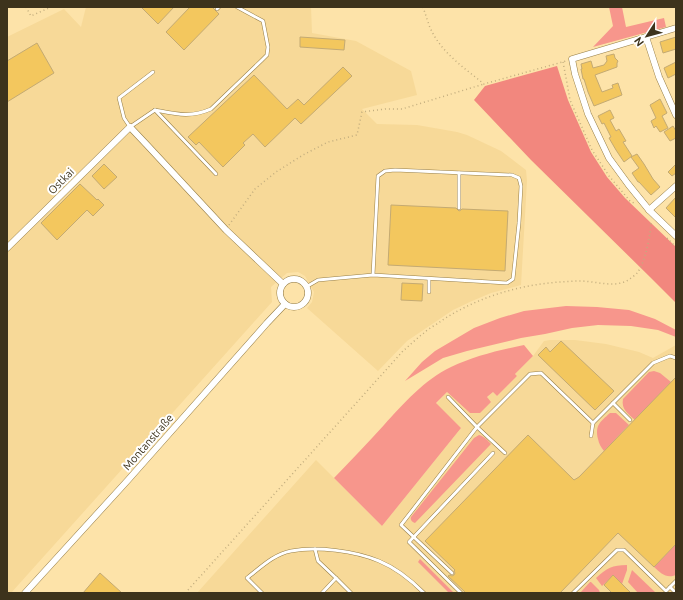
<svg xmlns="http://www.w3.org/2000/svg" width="683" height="600" viewBox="0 0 683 600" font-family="Ubuntu,sans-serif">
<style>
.built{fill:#f7d998}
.green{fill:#f7968c}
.forest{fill:#f2877e}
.building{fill:#f3c75e;stroke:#c4aa72}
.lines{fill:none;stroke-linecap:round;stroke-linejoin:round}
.service-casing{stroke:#977f48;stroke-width:4}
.minor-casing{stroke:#977f48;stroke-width:7}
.path{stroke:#c2ad7e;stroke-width:1.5;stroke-dasharray:1 3;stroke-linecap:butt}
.service{stroke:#fff;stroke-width:3}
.minor{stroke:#fff;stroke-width:6}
.labels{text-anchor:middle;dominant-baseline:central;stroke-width:4;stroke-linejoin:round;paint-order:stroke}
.street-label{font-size:11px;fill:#3d331c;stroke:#fff}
</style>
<rect width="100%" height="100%" fill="#fde3a9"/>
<g class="built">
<path d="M 86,7 L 311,7 L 312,33 L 356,41 L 411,71 L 417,95 L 362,109 L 377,124 L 417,125 L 457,132 L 467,135 L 501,151 L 526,170 L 527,181 L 521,285 L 491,293 L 472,301 L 453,310 L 407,341 L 378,371 L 307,308 L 312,302 L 314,292 L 305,276 L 298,272 L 287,273 L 271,287 L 272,302 L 11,593 L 7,593 L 7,37 L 64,9 L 81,27 Z"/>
<path d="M 550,340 L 575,340 L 606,344 L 639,352 L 653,358 L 676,345 L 676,593 L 197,593 L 316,460 L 382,526 L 461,428 L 436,404 L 447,392 L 470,413 L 493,392 L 497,396 L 517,376 L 515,374 L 533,356 L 544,341 Z"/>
</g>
<g class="green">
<path d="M 609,7 L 622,7 L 626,27 L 664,18 L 666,27 L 593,47 L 613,26 Z"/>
<path d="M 566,306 L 597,307 L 629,310 L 655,319 L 676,330 L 676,337 L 658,330 L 631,326 L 598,325 L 572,328 L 545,334 L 521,338 L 467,351 L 443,358 L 405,381 L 422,362 L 435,351 L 474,328 L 500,318 L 524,311 Z"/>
<path d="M 524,345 L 533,356 L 515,374 L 517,376 L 497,396 L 493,392 L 487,397 L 491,402 L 480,413 L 470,413 L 447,392 L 436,403 L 461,428 L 382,526 L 334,478 C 351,460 368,443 384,425 C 404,403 424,380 451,367 C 474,356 499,350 524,345 Z"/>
<path d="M 654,371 L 660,373 L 671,382 L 635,420 C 628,414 621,409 623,399 L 649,372 Z"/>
<path d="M 610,413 L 616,413 L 629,425 L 604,451 C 601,447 599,444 598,439 C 595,425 600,422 610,413 Z"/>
<path d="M 479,435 C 484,436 488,441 491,444 L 415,523 C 412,522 410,520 411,517 L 474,438 Z"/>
<path d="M 676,544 L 676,575 C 666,579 661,573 654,567 Z"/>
<path d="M 420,559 L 454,593 L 449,593 L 418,562 Z"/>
<path d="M 627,565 L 627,570 L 622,584 L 613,576 L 602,586 L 596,578 C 607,568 612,565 627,565 Z"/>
<path d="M 632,570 L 655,592 L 656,593 L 638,593 L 628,582 Z"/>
<path d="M 590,582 L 591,582 L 599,590 L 600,593 L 580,593 Z"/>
</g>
<path class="forest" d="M 557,66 L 568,100 L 591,152 L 607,177 L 625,198 L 676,247 L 676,303 L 650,277 L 531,160 L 474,100 L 485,86 Z"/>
<g class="building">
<path d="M 141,7 L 174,7 L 158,24 Z"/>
<path d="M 190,7 L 212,7 L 219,14 L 184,50 L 166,32 Z"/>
<path d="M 300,37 L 345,40 L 344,50 L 300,47 Z"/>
<path d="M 676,37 L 676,49 L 663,53 L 660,42 Z"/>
<path d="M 37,43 L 54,73 L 7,102 L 7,61 Z"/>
<path d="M 614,54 L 615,58 L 618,61 L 617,63 L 617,67 L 595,75 L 602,92 L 613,88 L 612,85 L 618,83 L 622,95 L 594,106 L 588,92 L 584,79 L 583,79 L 581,69 L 582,69 L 581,64 L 591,61 L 593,68 L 604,65 L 607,61 L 606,56 Z"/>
<path d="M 676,62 L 676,74 L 668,78 L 664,68 Z"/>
<path d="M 343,67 L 352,76 L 301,124 L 295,118 L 265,147 L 253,134 L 243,143 L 245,145 L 223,167 L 199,142 L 196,145 L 188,137 L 254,75 L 287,109 L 298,99 L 304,105 Z"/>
<path d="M 660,99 L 667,113 L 662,116 L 668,128 L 660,132 L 656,126 L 654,128 L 651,121 L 656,118 L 650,105 Z"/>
<path d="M 610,110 L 614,118 L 610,120 L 616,131 L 619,129 L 626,141 L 623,142 L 632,156 L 624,162 L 616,150 L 609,138 L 611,137 L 604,123 L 602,124 L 598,116 Z"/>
<path d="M 673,126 L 676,131 L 676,138 L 670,141 L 664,132 Z"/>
<path d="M 637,154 L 644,164 L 653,179 L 660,187 L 651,195 L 639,182 L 638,182 L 632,173 L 639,168 L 631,157 Z"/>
<path d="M 104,164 L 117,177 L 104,189 L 92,176 Z"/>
<path d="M 676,164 L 676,173 L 672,176 L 668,172 Z"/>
<path d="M 80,184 L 97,200 L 98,199 L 104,205 L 93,216 L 87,210 L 57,240 L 41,223 Z"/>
<path d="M 676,197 L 676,218 L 666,208 Z"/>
<path d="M 391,205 L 456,208 L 459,211 L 461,210 L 462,209 L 508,211 L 505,271 L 388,265 Z"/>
<path d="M 402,283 L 423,284 L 422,301 L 401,300 Z"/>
<path d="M 561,341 L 614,391 L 595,410 L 538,355 L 546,347 L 550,352 Z"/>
<path d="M 676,377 L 676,544 L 654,567 L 618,533 L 560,593 L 466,593 L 448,576 L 450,575 L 452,576 L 454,575 L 455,573 L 454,571 L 455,570 L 425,541 L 528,435 L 574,480 L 579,477 Z"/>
<path d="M 100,573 L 122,593 L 83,593 Z"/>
<path d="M 613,575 L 631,593 L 612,593 L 604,585 Z"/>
</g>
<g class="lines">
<defs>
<g id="service">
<path d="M 217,9 L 219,7"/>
<path d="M 153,72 L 119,98 L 124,118 L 130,127 L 155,110 L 216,174"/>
<path d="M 155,110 C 176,114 190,118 211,109 L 262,60 L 267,55 L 268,47 L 263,21 L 237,7"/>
<path d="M 459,208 L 459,173"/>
<path d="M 429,279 L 429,292"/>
<path d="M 306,287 L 318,280 L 373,275 L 507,283 L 513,279 L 519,223 L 521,186 L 519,178 L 512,175 L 395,170 L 385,171 L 378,176 L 373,275"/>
<path d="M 448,397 L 477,427 L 505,453"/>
<path d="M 613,403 L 630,420"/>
<path d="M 591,436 L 593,423 L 653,363 L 670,356 L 676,358"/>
<path d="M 315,549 L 318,561 L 336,578 L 322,593"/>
<path d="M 452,573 L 401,525 L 477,427 L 530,374 L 541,373 L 593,423"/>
<path d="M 336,578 L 351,593"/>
<path d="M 670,587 L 676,593"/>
<path d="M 262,593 L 247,578 C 260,568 274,554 291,551 C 317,546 355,551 379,561 C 396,568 411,580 424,593"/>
<path d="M 461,593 L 409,542 L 493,453"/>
<path d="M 573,593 L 617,550 L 624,550 L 666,591 L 676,581"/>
</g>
<g id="minor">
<path d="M 676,28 L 572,59 L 575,74 L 588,114 L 609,158 L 628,184 L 649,210 L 676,236"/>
<path d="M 646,37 L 659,77 L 676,115"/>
<path d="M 649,210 L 676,186"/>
<path d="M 7,248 L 130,127 L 147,145 L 226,230 L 283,284"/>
<circle cx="294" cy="293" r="14"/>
<path d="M 25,593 L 128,480 L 267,323 L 285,304"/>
</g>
</defs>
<use href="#service" class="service-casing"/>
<use href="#minor" class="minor-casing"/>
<g class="path">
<path d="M 26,7 L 31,16 L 51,7"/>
<path d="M 423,7 C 425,13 427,19 429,25 C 439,51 463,67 484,84 L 566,61"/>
<path d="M 563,62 L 567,83 L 570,100 L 592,150 L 609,176 L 630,201 L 634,203"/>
<path d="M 229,225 L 255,189 L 276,172 L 303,155 L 328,142 L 357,135 L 362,112 L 385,109 L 402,109 L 484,84"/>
<path d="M 667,238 L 676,247"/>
<path d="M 188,590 L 403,351 C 410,345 417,338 424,333 C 429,328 436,325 441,321 C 484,293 530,282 580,281 C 597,281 615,289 630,279 C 632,277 636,275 637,273 C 645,264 651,233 651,221"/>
</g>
<use href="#service" class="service"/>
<use href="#minor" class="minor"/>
</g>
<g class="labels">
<g class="street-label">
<text transform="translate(61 181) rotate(-45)">Ostkai</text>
<text transform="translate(148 442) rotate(-49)">Montanstraße</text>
</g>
</g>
<rect width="683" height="600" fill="none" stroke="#3d331c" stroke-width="16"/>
<g transform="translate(647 36) rotate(234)" stroke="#ffffff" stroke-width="3" paint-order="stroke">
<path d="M0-3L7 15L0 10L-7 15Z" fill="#3d331c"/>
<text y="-6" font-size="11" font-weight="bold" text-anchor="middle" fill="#3d331c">N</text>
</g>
</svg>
